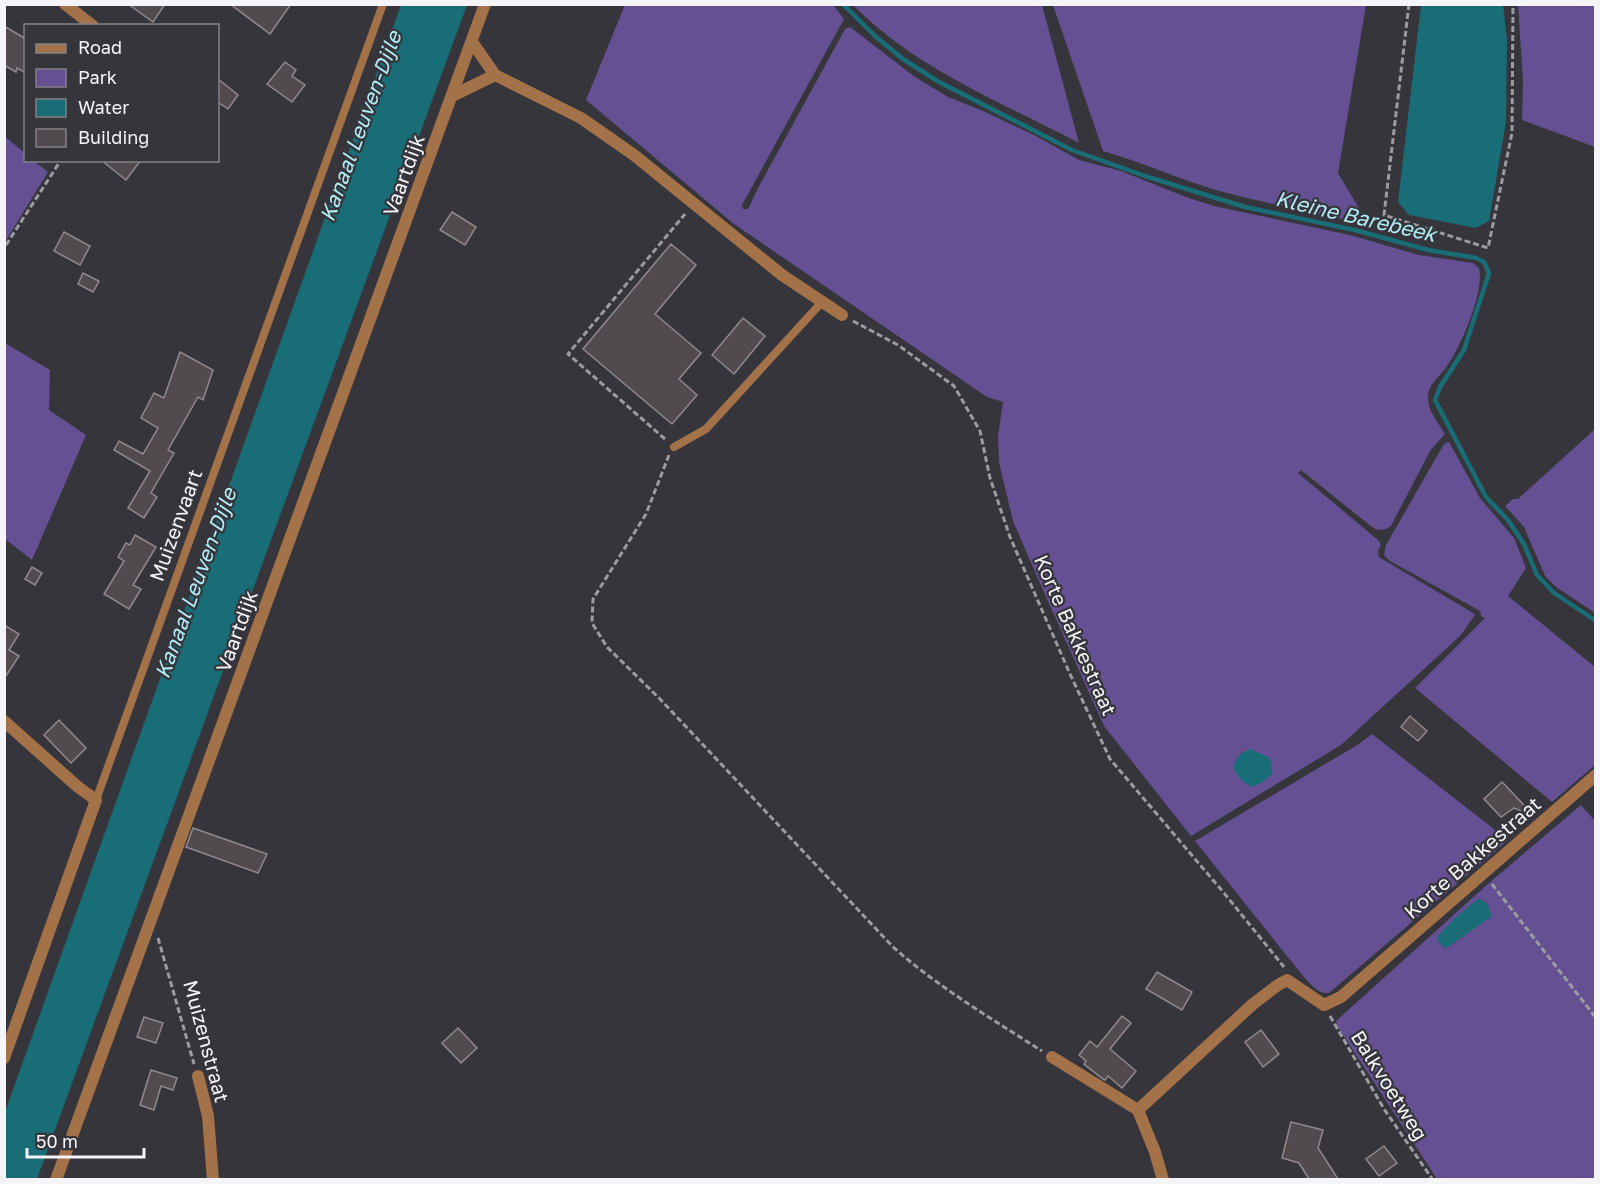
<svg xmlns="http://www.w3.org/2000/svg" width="1600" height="1184" viewBox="0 0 1600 1184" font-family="'Golos Text',sans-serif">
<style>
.green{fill:#645092}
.water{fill:#196d77}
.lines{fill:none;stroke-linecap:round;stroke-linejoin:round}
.stream{stroke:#196d77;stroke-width:4.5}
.building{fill:#514b4f;stroke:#90898d;stroke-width:1.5}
.path{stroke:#9c9ba0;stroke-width:3;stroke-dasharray:6 3;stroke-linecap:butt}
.service{stroke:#a47249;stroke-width:8}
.minor{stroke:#a47249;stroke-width:12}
.labels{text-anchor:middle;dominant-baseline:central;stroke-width:4.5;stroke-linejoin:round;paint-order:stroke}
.street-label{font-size:20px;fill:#f5f4f8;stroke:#36353b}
.water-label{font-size:21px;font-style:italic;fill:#b0edf6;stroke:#36353b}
</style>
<rect width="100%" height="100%" fill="#36353b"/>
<g class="green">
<path d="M 625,5 L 833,5 L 844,19 L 742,205 L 743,209 L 748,209 L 758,188 L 845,29 L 850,27 L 915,77 L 948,97 L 983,111 L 1034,135 L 1079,160 L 1121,171 L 1186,197 L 1214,206 L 1350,235 L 1419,255 L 1473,263 L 1479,268 C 1485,291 1460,349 1445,369 C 1438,378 1429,384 1428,396 C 1427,410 1438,422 1445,434 L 1430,451 L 1391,526 C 1384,531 1379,531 1372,527 L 1301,470 L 1298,473 L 1379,541 L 1381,545 L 1378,551 L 1379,557 L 1473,613 L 1475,615 L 1460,636 L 1341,745 L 1191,836 L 1104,726 L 1039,581 L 1013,521 L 999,462 L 998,436 L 1003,402 L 987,397 L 734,224 L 586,100 Z"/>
<path d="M 853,5 L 1042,5 L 1079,143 C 1001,102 916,69 853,5 Z"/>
<path d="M 1053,5 L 1366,5 L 1338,173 L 1369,225 C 1318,213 1267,204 1216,190 C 1178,179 1142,162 1103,151 Z"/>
<path d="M 1518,5 L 1595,5 L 1595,147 L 1522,120 L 1523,81 Z"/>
<path d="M 4,136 L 25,153 L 26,160 L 34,161 L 48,172 L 5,242 Z"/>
<path d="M 5,343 L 50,370 L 49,410 L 86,435 L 32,560 L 5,539 Z"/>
<path d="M 1595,429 L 1595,613 L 1556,587 L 1545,576 L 1524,527 L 1505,506 L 1513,499 L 1518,499 Z"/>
<path d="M 1449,442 L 1480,498 L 1514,538 L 1526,568 L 1508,596 L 1595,667 L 1595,765 L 1552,802 L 1415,688 L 1485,618 L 1481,616 L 1480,611 L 1390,561 L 1384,555 L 1386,545 L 1444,444 Z"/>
<path d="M 1372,734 L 1508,840 L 1329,993 C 1317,994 1311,984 1303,976 L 1195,841 L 1359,744 Z"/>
<path d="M 1581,805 L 1595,821 L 1595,1179 L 1437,1179 L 1338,1027 L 1336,1021 L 1489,883 Z"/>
</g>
<g class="water">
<path d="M 401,5 L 467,5 L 37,1179 L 5,1179 L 5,1112 Z"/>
<path d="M 1421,5 L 1503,5 L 1507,40 L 1506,122 L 1489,221 L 1476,228 L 1409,215 L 1398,202 Z"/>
<path d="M 1250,749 L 1270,758 L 1272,773 C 1266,780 1261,784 1251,787 L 1241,780 L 1233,768 C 1236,758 1240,753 1250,749 Z"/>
<path d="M 1478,899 L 1486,902 L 1492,916 L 1445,949 L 1437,940 L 1437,937 L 1455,918 Z"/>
</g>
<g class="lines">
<path class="stream" d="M 843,4 L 875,36 L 903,59 L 939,82 L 1072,150 L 1145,176 L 1245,207 L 1355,230 L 1428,250 L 1476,258 L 1484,262 L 1489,273 L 1464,350 L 1440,387 L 1435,400 L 1486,497 L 1508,520 L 1524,544 L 1537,575 L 1554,593 L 1596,621"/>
</g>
<g class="building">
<path d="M 128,4 L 165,4 L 153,22 Z"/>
<path d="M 230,4 L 291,4 L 270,34 Z"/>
<path d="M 4,26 L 26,39 L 26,73 L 17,68 L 16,72 L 4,65 Z"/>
<path d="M 285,62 L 296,70 L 292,76 L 305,85 L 292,102 L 267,84 Z"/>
<path d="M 218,79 L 238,95 L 228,109 L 218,102 Z"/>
<path d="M 101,160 L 141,160 L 126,180 Z"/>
<path d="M 452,212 L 476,227 L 465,245 L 440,230 Z"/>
<path d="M 64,232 L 90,246 L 80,265 L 54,251 Z"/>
<path d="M 671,244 L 696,265 L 655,314 L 701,353 L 679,379 L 697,395 L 672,424 L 583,349 Z"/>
<path d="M 83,273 L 99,281 L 93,292 L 78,284 Z"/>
<path d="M 743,318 L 765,336 L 734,374 L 712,355 Z"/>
<path d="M 180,352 L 213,370 L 203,400 L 198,397 L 168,450 L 174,453 L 151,493 L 157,497 L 144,518 L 128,508 L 150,471 L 114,450 L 119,441 L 143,454 L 158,428 L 141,418 L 154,393 L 164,398 Z"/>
<path d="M 135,535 L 156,547 L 133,585 L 141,589 L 129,609 L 104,594 L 124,561 L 118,557 L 126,543 L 130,545 Z"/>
<path d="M 32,567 L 42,573 L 35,585 L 25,579 Z"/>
<path d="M 4,625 L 19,634 L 9,650 L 19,656 L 4,679 Z"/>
<path d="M 1410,716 L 1427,731 L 1418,741 L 1401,727 Z"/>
<path d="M 59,720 L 86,748 L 71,763 L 44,735 Z"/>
<path d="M 1502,782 L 1506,786 L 1534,816 L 1514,808 L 1501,817 L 1484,799 Z"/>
<path d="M 193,828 L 267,854 L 258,873 L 186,847 Z"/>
<path d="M 1157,972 L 1192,992 L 1182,1010 L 1146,989 Z"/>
<path d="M 1122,1016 L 1131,1023 L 1110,1049 L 1136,1071 L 1122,1088 L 1108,1076 L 1105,1080 L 1103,1079 L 1084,1064 L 1086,1061 L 1079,1055 L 1090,1041 L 1097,1047 Z"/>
<path d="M 144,1017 L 163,1023 L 156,1043 L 137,1037 Z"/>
<path d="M 458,1028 L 477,1048 L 461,1063 L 442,1043 Z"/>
<path d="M 1261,1030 L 1279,1054 L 1263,1067 L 1245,1042 Z"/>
<path d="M 151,1070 L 177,1078 L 173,1090 L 161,1086 L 154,1110 L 140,1105 Z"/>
<path d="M 1291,1122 L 1323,1130 L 1318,1148 L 1338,1179 L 1309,1179 L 1299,1163 L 1282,1158 Z"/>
<path d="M 1384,1146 L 1397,1163 L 1379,1176 L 1366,1159 Z"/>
</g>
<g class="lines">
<g class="path">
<path d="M 1409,4 L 1384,215 L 1488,248 L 1512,133 L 1513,4"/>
<path d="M 6,245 L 61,160"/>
<path d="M 853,321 L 898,345 L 954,386 L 980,431 L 990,478 L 1010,537 L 1070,674 L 1110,759 L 1224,893 L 1284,967"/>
<path d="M 665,439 L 568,354 L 685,214"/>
<path d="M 669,455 L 646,514 L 593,599 L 592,623 L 607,647 L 660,699 L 893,947 C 938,987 992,1019 1042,1051"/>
<path d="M 1492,884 L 1596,1018"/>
<path d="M 158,938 L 194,1064"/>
<path d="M 1330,1016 L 1384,1109 L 1433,1180"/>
</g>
<g class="service">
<path d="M 674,447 L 706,429 L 822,302"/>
<path d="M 96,800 L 383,4"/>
</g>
<g class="minor">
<path d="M 65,4 L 93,26"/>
<path d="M 495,75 L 581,118 L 634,155 L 782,275 L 842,315"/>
<path d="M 452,96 L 495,75 L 472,42"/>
<path d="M 4,721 L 78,787 L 96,800 L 4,1058"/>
<path d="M 1052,1057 L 1138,1110"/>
<path d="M 198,1076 L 208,1116 L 213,1180"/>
<path d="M 56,1180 L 485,4"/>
<path d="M 1163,1180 L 1155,1152 L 1138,1110 L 1253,1004 L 1278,985 L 1287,980 L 1324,1005 L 1341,997 L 1596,775"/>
</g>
</g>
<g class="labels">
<g class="street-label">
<text transform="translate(403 175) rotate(-70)">Vaartdijk</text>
<text transform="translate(175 525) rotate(-70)">Muizenvaart</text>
<text transform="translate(236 631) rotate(-70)">Vaartdijk</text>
<text transform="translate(1076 635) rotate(66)">Korte Bakkestraat</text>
<text transform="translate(1472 857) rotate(-41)">Korte Bakkestraat</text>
<text transform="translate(207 1041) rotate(75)">Muizenstraat</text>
<text transform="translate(1390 1085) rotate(58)">Balkvoetweg</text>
</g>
<g class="water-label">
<text transform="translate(360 126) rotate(-70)">Kanaal Leuven-Dijle</text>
<text transform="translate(1356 216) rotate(13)">Kleine Barebeek</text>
<text transform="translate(195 583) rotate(-70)">Kanaal Leuven-Dijle</text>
</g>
</g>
<rect width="1600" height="1184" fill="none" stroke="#f5f4f8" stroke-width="12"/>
<rect x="24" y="24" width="195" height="138" fill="#36353b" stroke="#828187" stroke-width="1.5"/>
<rect x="36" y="44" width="30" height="9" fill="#a47249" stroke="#828187" stroke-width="1.5"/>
<text x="78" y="54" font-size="18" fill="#f5f4f8">Road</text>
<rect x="36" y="69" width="30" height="18" fill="#645092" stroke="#828187" stroke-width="1.5"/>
<text x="78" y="84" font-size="18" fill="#f5f4f8">Park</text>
<rect x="36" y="99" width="30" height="18" fill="#196d77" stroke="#828187" stroke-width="1.5"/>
<text x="78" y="114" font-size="18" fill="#f5f4f8">Water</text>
<rect x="36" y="129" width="30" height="18" fill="#514b4f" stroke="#828187" stroke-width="1.5"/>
<text x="78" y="144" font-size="18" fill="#f5f4f8">Building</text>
<path d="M27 1148v9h117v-9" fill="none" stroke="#f5f4f8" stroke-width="3"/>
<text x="36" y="1148" font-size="18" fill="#f5f4f8" stroke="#36353b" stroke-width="4.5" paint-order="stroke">50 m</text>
</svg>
